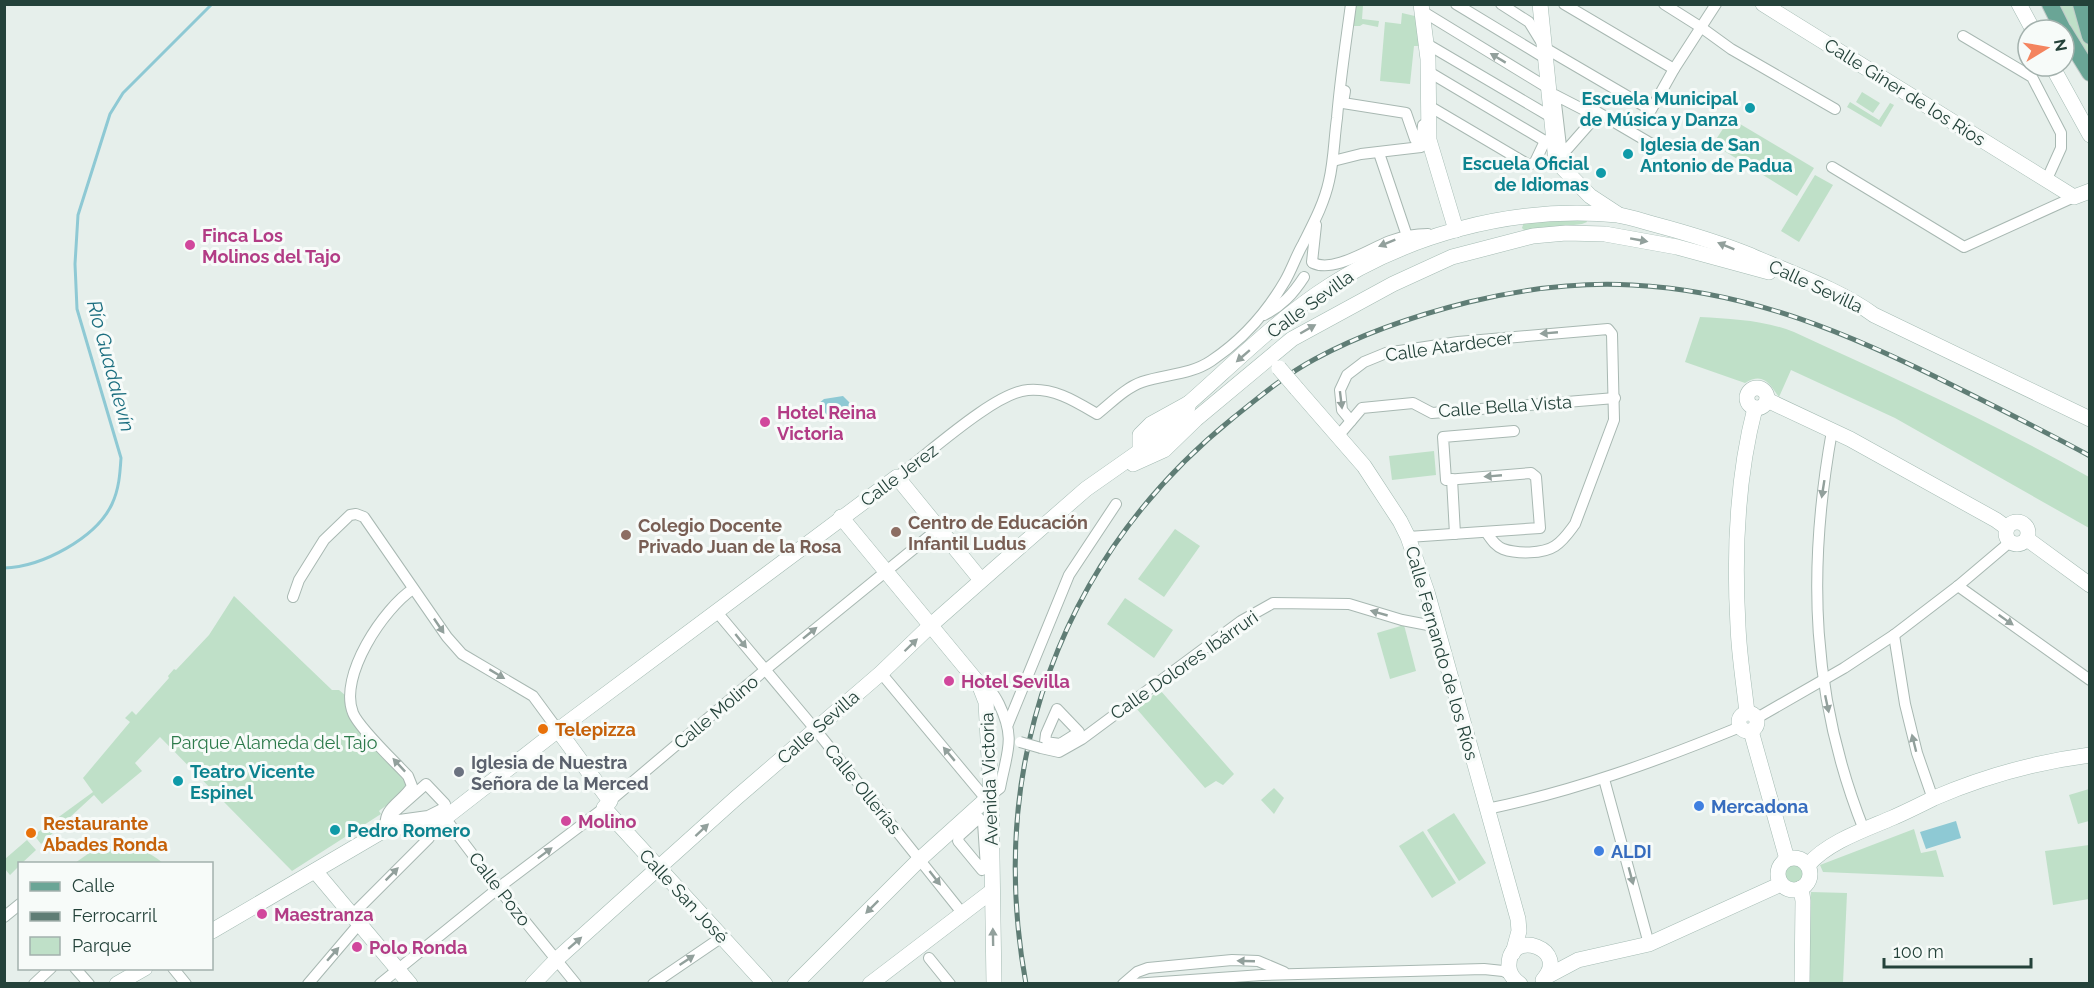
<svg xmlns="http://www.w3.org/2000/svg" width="2094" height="988" viewBox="0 0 2094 988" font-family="Raleway,sans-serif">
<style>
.green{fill:#bfe0c8}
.water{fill:#8ec9d4}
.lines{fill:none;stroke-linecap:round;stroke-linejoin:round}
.stream{stroke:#8ec9d4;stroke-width:3}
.street-casing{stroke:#a8b8b2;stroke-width:12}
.secondary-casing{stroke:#a4bbb3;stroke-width:16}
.primary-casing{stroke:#c2cac8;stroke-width:18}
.street{stroke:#fff;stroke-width:10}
.secondary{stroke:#fff;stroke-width:15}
.primary{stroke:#6aa596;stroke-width:16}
.rail-casing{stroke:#5f7d75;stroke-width:5}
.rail{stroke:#f7fbf9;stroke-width:3;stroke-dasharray:9;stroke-linecap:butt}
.street-bridge-casing{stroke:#a8b8b2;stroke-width:12;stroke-linecap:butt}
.secondary-bridge-casing{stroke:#a4bbb3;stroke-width:16;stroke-linecap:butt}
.street-bridge{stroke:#fff;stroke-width:10}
.secondary-bridge{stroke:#fff;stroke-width:15}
.oneway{fill:#92a09c}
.culture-dot{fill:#0f9aa8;stroke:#f7fbf9;stroke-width:2}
.hotel-dot{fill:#d1479c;stroke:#f7fbf9;stroke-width:2}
.education-dot{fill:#8d6e63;stroke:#f7fbf9;stroke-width:2}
.food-dot{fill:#e8710a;stroke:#f7fbf9;stroke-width:2}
.worship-dot{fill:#6b7280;stroke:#f7fbf9;stroke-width:2}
.shop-dot{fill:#3f7fe0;stroke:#f7fbf9;stroke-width:2}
.labels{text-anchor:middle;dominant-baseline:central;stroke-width:6;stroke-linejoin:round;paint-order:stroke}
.street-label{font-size:18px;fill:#24423a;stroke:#f7fbf9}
.culture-label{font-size:18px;font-weight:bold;fill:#0d838f;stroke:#f7fbf9;text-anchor:start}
.hotel-label{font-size:18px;font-weight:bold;fill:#b23c85;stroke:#f7fbf9;text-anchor:start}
.education-label{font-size:18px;font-weight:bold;fill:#785e54;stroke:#f7fbf9;text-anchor:start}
.food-label{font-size:18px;font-weight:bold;fill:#c56008;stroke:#f7fbf9;text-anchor:start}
.park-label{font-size:18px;fill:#2d7a4b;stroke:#f7fbf9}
.worship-label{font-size:18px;font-weight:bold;fill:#5b616d;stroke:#f7fbf9;text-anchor:start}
.shop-label{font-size:18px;font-weight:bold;fill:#366cbe;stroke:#f7fbf9;text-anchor:start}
.water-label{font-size:20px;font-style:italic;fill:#1c6f80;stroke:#f7fbf9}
</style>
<rect width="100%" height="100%" fill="#e6efeb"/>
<g class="green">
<path d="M 1356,5 L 1363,5 L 1362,19 L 1379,21 L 1378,27 L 1363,24 L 1360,26 L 1353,26 Z"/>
<path d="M 2059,5 L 2089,5 L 2089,57 L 2085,50 Z"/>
<path d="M 1402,13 L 1419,17 L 1423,46 L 1414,46 L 1410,84 L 1380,81 L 1385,22 L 1401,24 Z"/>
<path d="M 1862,92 L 1880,103 L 1873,113 L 1856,102 Z"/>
<path d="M 1850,102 L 1879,120 L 1890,103 L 1894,105 L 1881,127 L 1847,107 Z"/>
<path d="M 1730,118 L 1814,168 L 1797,196 L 1713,144 Z"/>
<path d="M 1815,175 L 1833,185 L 1799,242 L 1781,231 Z"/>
<path d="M 1586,220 L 1587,222 L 1582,224 L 1525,231 L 1522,228 L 1524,222 Z"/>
<path d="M 1700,317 C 1732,319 1764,320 1794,332 C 1894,378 1994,423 2089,477 L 2089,528 L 1895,418 L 1791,370 L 1779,397 C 1770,385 1764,371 1745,383 L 1685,362 Z"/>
<path d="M 1434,451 L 1436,475 L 1392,480 L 1389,456 Z"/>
<path d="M 1175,529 L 1200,546 L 1164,597 L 1138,579 Z"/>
<path d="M 234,596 L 332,690 L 339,690 L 345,695 L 347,714 L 354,725 L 406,782 C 407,796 389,803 379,811 L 381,814 L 292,871 L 160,737 L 135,763 L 142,771 L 102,804 L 94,795 L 41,844 L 34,835 L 93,792 L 83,778 L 130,722 L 125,718 L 132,711 L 136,715 L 169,678 L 168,676 L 174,669 L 176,670 L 209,635 Z"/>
<path d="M 1125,598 L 1173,630 L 1154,658 L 1107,624 Z"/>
<path d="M 1404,625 L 1416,671 L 1390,679 L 1377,633 Z"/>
<path d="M 1160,690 L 1234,774 L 1223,785 L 1216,781 L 1205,788 L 1136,708 Z"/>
<path d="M 1274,788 L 1284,798 L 1274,814 L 1261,800 Z"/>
<path d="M 2089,789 L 2089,821 L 2078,824 L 2069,795 Z"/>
<path d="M 1454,813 L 1486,863 L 1459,881 L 1427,830 Z"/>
<path d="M 1914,829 L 1921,853 L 1936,850 L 1944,877 L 1823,872 L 1820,865 Z"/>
<path d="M 1423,831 L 1456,883 L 1432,898 L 1399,846 Z"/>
<path d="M 27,840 L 36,850 L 22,863 L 20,864 L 19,866 L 10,875 L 5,869 L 5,859 Z"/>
<path d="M 115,845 C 135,846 148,851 163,863 L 75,863 L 92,851 Z"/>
<path d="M 2089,845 L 2089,899 L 2053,905 L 2045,851 Z"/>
<circle cx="1795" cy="874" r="10"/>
<path d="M 1811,892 L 1847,893 L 1843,983 L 1808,984 Z"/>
</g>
<g class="water">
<path d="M 843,396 L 852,405 L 833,422 L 818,404 L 824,399 Z"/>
<path d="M 1956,821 L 1961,838 L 1926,849 L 1920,832 Z"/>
</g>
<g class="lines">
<path class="stream" d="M 4,568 C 42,567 96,538 112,504 C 119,489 120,474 121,458 L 77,309 L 75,264 L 78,215 L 110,114 L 123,93 L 212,4"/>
<defs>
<g id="street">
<path d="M 1456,4 L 1545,58"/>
<path d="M 1501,4 L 1529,22 L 1545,48 L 1651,110 L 1674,69 L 1716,4"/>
<path d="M 1564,4 L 1674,69"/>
<path d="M 1664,4 L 1702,28 L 1731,49 L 1835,109"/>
<path d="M 1422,11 L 1548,88"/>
<path d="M 1963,36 L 2032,77 L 2061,133 L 2061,148 L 2047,179"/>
<path d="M 1427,44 L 1551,117"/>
<path d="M 1429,72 L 1545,141"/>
<path d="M 1345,91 L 1343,103 L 1406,113 L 1415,139 L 1422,137 L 1423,125"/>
<path d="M 1555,95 L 1590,113 L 1591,122 L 1562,155 Z"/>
<path d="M 1429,106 L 1529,165 L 1535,162 L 1545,141 L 1554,138"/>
<path d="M 1587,106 L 1650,143"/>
<path d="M 1379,153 L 1407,236"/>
<path d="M 1333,161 L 1361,154 L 1421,147 L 1429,140"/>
<path d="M 1832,167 L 1964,247 L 2074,197"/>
<path d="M 1312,262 L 1316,225"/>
<path d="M 1313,263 C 1334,273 1369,249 1390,241 C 1401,237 1415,234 1428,234"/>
<path d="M 1264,315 C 1282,306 1293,294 1304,277"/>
<path d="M 1351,421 L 1342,410 L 1340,390 L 1347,375 L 1364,362 L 1386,353 L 1458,342 L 1608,329 L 1612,334 L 1614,420 L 1575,524 C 1569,532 1564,540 1555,546 C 1543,554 1517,554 1503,549 C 1495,546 1491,539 1486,532"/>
<path d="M 1832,431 C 1807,570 1811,697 1864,830"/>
<path d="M 1339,435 L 1362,408 L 1413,403 L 1432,413 L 1615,398"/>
<path d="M 897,477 C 927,455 995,392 1028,390 C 1055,388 1075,401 1097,414 C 1111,403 1125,388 1142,382 C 1166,374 1190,375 1211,361 C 1241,341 1267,312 1285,281 C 1292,269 1296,256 1303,244 C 1313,224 1324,204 1329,181 C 1334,160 1334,139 1337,118 C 1340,80 1346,42 1351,4"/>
<path d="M 1452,479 L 1455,534"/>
<path d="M 1408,537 L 1540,528 L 1536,477 L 1531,473 L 1446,480 L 1443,437 L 1514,431"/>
<path d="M 1958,586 L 2090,680"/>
<path d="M 293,597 L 299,580 L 324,540 L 350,515 L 356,514 L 364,517 L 447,637 L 462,654 L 533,696 L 558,730"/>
<path d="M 716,611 L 815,729 L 963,914"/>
<path d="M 1894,635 L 1905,704 L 1917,753 L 1933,799"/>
<path d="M 881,673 L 986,799"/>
<path d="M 979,684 C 990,688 994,694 999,704 C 1016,739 1007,751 1000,788 L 991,795"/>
<path d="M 1057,709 L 1079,732 L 1060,744 L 1045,742 L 1046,734 Z"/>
<path d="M 1757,718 L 1844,668 L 1894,635 L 1958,586 L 2010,542"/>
<path d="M 1008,724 L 1069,575 L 1116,504"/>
<path d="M 1041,748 L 1059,752 L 1082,739 L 1241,621 L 1273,603 L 1349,604 L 1402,620 L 1428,625 L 1436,624"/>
<path d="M 1604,779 L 1649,944"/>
<path d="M 426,784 L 445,804 L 444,808 L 428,816 L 392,821 L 392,814 Z"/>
<path d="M 610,801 L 765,670 L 938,529"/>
<path d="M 1487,809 C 1575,791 1657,761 1740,727"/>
<path d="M 445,818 L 498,888 L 576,984"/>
<path d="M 979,818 L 983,822 L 986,868 L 982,870 L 958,841 L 959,836 Z"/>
<path d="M 386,829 C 382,807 403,802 412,786 L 408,776 C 396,763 359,728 353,713 C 338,676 384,608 413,589"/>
<path d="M 351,916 L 429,838 L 429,823"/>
<path d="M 4,917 L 20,904"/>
<path d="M 929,958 L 950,984"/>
<path d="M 75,968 L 89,984"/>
<path d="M 173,968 L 186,984"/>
<path d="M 34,984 L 51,968"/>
<path d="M 308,984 L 359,924"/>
<path d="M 380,984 L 506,882 L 604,808"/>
<path d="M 653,984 L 722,937"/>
<path d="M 1123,984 L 1137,972 L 1148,968 L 1232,960 L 1258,961 L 1284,972"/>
<path d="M 1133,984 L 1262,975 L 1484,969 L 1503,971 L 1511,975"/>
</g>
<g id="secondary">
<path d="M 1421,4 L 1428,59 L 1429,140 L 1456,230"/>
<path d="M 1540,4 L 1556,161 L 1590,196 L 1619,215"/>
<path d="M 1763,4 L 2074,197 L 2090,191"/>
<path d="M 2019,4 L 2033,30"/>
<path d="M 2052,66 L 2090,135"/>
<circle cx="1757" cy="398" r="10"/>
<path d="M 1297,389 L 1364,466 L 1400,521 L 1408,537 L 1427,592 L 1518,919 L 1519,931 L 1513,953"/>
<path d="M 1767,400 L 1850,439 L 1996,520 L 2007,528"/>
<path d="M 1150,453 L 1140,446 L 1140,435 L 1151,424 L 1189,403"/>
<path d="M 1133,464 L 1164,450 L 1196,419 L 1292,339 L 1393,284 L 1452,257 L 1533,236 L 1566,233 L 1605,234 L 1677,247 L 1769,272"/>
<path d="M 841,517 L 979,684 L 986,702 L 991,795 L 994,984"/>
<circle cx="2017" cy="533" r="11"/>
<path d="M 2027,539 L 2090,585"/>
<circle cx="1748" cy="722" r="9"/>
<path d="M 1747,713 C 1744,684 1739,655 1738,626 C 1734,556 1737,477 1755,408"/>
<path d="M 558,730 L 610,801 L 604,808 L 765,984"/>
<path d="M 1751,731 L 1787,859"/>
<circle cx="1794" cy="874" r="16"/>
<path d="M 1808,865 C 1828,842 1864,830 1892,818 C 1906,812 1920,805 1934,798 C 1983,777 2036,762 2090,755"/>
<path d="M 315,871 L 410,984"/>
<path d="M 1801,888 L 1803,901 L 1802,984"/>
<path d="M 212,931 L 386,829 L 429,823 L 445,818 L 558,730 L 897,477 L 981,580"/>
<path d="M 1546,977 L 1578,960 L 1649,944 L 1781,884"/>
<path d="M 117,984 L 145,968"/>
<path d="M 533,984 L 557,959 L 736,798 L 881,673 L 931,625 L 999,565 L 1086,489 L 1143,449 L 1171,426 L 1186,413 L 1189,403 C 1231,366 1271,326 1317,294 C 1403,235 1513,205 1618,215 C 1630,217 1642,221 1653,224 C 1687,233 1720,243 1752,256 C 1793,274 1838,289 1874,315 L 2090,419"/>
<path d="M 795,984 L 920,859 L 991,795"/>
<path d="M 870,984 L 992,891"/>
<path d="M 1520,984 C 1513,979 1508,973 1509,964 C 1510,928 1571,949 1543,980"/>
</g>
<g id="primary">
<path d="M 2050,4 L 2063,30"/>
<path d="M 2081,4 L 2090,36"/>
<path d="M 2064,31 L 2090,73"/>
</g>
</defs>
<use href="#street" class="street-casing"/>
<use href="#secondary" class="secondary-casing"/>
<use href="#primary" class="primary-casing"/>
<use href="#street" class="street"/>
<use href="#secondary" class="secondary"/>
<use href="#primary" class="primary"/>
<defs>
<path id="rail" d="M 1026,984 C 986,765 1060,558 1233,418 C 1259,397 1285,375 1315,359 C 1363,333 1417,315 1469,302 C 1523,289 1577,282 1632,285 C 1751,291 1853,335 1958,388 C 2002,410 2046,432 2090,456"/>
</defs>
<use href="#rail" class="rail-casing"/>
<use href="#rail" class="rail"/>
<defs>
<path id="street-bridge" d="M 1020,742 L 1041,748"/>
<path id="secondary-bridge" d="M 1279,368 L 1297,389"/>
</defs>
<use href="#street-bridge" class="street-bridge-casing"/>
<use href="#secondary-bridge" class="secondary-bridge-casing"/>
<use href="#street-bridge" class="street-bridge"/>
<use href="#secondary-bridge" class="secondary-bridge"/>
</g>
<defs><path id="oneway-solid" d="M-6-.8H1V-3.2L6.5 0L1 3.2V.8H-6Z" transform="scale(1.5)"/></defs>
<g class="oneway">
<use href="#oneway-solid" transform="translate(1498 58) rotate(-149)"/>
<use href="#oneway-solid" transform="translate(1639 240) rotate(10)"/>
<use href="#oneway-solid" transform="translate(1387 243) rotate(158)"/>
<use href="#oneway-solid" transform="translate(1726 246) rotate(-158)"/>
<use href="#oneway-solid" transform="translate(1308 329) rotate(-30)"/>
<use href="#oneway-solid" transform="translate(1549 333) rotate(175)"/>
<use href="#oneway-solid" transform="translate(1243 356) rotate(139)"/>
<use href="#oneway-solid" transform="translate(1341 400) rotate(83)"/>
<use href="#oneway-solid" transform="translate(1493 476) rotate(175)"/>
<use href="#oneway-solid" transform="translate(1823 489) rotate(99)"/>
<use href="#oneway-solid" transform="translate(1379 613) rotate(-164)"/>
<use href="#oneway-solid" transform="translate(2006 620) rotate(35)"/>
<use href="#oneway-solid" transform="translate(439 626) rotate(56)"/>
<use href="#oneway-solid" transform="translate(810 633) rotate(-39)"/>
<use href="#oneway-solid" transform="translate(741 641) rotate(51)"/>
<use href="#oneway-solid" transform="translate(911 645) rotate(-44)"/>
<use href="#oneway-solid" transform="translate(497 674) rotate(31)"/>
<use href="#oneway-solid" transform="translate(1827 704) rotate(78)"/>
<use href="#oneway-solid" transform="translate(1914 743) rotate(-104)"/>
<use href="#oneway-solid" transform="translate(949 754) rotate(-130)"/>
<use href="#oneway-solid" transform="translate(399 765) rotate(-133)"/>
<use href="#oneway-solid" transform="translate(702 830) rotate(-43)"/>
<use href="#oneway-solid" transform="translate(545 853) rotate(-37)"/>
<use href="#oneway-solid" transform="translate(392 874) rotate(-45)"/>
<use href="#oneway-solid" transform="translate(1631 876) rotate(75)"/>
<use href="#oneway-solid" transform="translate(935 878) rotate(52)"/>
<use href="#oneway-solid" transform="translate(872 907) rotate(135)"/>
<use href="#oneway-solid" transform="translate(993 937) rotate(-91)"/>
<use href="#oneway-solid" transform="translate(575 943) rotate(-41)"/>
<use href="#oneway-solid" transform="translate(333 954) rotate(-49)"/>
<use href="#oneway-solid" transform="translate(687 960) rotate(-34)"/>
<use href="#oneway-solid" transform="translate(1246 961) rotate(-178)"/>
</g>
<g class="culture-dot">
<circle cx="1750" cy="108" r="6"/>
<circle cx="1628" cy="154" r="6"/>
<circle cx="1601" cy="173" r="6"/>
<circle cx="178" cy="781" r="6"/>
<circle cx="335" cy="830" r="6"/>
</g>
<g class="hotel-dot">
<circle cx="190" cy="245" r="6"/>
<circle cx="765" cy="422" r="6"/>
<circle cx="949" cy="681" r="6"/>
<circle cx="566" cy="821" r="6"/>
<circle cx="262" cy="914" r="6"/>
<circle cx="357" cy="947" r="6"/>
</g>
<g class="education-dot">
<circle cx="896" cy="532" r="6"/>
<circle cx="626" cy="535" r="6"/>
</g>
<g class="food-dot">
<circle cx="543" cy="729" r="6"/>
<circle cx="31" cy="833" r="6"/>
</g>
<circle class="worship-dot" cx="459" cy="772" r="6"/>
<g class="shop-dot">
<circle cx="1699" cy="806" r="6"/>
<circle cx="1599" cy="851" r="6"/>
</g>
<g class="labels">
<g class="street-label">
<text transform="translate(1905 92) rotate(32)">Calle Giner de los Ríos</text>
<text transform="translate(1816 286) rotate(25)">Calle Sevilla</text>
<text transform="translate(1310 304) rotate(-36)">Calle Sevilla</text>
<text transform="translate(1449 346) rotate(-8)">Calle Atardecer</text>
<text transform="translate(1505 406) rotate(-4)">Calle Bella Vista</text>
<text transform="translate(899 475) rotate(-37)">Calle Jerez</text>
<text transform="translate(1442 653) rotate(74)">Calle Fernando de los Ríos</text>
<text transform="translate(1184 665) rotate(-35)">Calle Dolores Ibárruri</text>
<text transform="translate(716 712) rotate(-40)">Calle Molino</text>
<text transform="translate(818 727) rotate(-41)">Calle Sevilla</text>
<text transform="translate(989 779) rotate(-92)">Avenida Victoria</text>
<text transform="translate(863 789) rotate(51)">Calle Ollerías</text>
<text transform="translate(500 889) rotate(52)">Calle Pozo</text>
<text transform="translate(684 896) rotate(47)">Calle San José</text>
</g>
<g class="culture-label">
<text x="1738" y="98" text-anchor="end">Escuela Municipal<tspan x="1738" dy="21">de Música y Danza</tspan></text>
<text x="1640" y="144">Iglesia de San<tspan x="1640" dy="21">Antonio de Padua</tspan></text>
<text x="1589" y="163" text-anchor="end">Escuela Oficial<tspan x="1589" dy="21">de Idiomas</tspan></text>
<text x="190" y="771">Teatro Vicente<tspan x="190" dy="21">Espinel</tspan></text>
<text x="347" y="830">Pedro Romero</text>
</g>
<g class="hotel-label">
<text x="202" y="235">Finca Los<tspan x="202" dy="21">Molinos del Tajo</tspan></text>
<text x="777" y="412">Hotel Reina<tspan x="777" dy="21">Victoria</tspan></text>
<text x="961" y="681">Hotel Sevilla</text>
<text x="578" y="821">Molino</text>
<text x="274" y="914">Maestranza</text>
<text x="369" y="947">Polo Ronda</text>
</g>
<g class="education-label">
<text x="908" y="522">Centro de Educación<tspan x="908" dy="21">Infantil Ludus</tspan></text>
<text x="638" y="525">Colegio Docente<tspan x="638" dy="21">Privado Juan de la Rosa</tspan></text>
</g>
<g class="food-label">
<text x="555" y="729">Telepizza</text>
<text x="43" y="823">Restaurante<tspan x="43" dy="21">Abades Ronda</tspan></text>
</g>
<g class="park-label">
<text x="274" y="742">Parque Alameda del Tajo</text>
</g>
<g class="worship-label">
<text x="471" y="762">Iglesia de Nuestra<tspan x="471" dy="21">Señora de la Merced</tspan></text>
</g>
<g class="shop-label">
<text x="1711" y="806">Mercadona</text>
<text x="1611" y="851">ALDI</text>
</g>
<g class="water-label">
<text transform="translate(111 366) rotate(75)">Río Guadalevín</text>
</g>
</g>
<rect width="2094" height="988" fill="none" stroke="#24423a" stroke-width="12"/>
<rect x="18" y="862" width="195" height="108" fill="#f7fbf9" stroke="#a3b1ad" stroke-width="1.5"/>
<rect x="30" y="882" width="30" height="9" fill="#6aa596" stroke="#a3b1ad" stroke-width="1.5"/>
<text x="72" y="892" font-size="18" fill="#24423a">Calle</text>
<rect x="30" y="912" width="30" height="9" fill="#5f7d75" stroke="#a3b1ad" stroke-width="1.5"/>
<text x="72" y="922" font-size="18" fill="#24423a">Ferrocarril</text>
<rect x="30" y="937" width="30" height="18" fill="#bfe0c8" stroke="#a3b1ad" stroke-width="1.5"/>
<text x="72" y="952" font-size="18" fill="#24423a">Parque</text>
<g transform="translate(2046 48) rotate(79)"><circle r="28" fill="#f7fbf9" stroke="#a3b1ad" stroke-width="1.5"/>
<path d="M0-4.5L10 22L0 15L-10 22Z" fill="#f4845f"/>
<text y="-9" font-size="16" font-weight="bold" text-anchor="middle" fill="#24423a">N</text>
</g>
<path d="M1884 958v9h147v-9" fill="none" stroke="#24423a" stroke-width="3"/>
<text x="1893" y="958" font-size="18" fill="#24423a" stroke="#f7fbf9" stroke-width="4.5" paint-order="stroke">100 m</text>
</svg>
